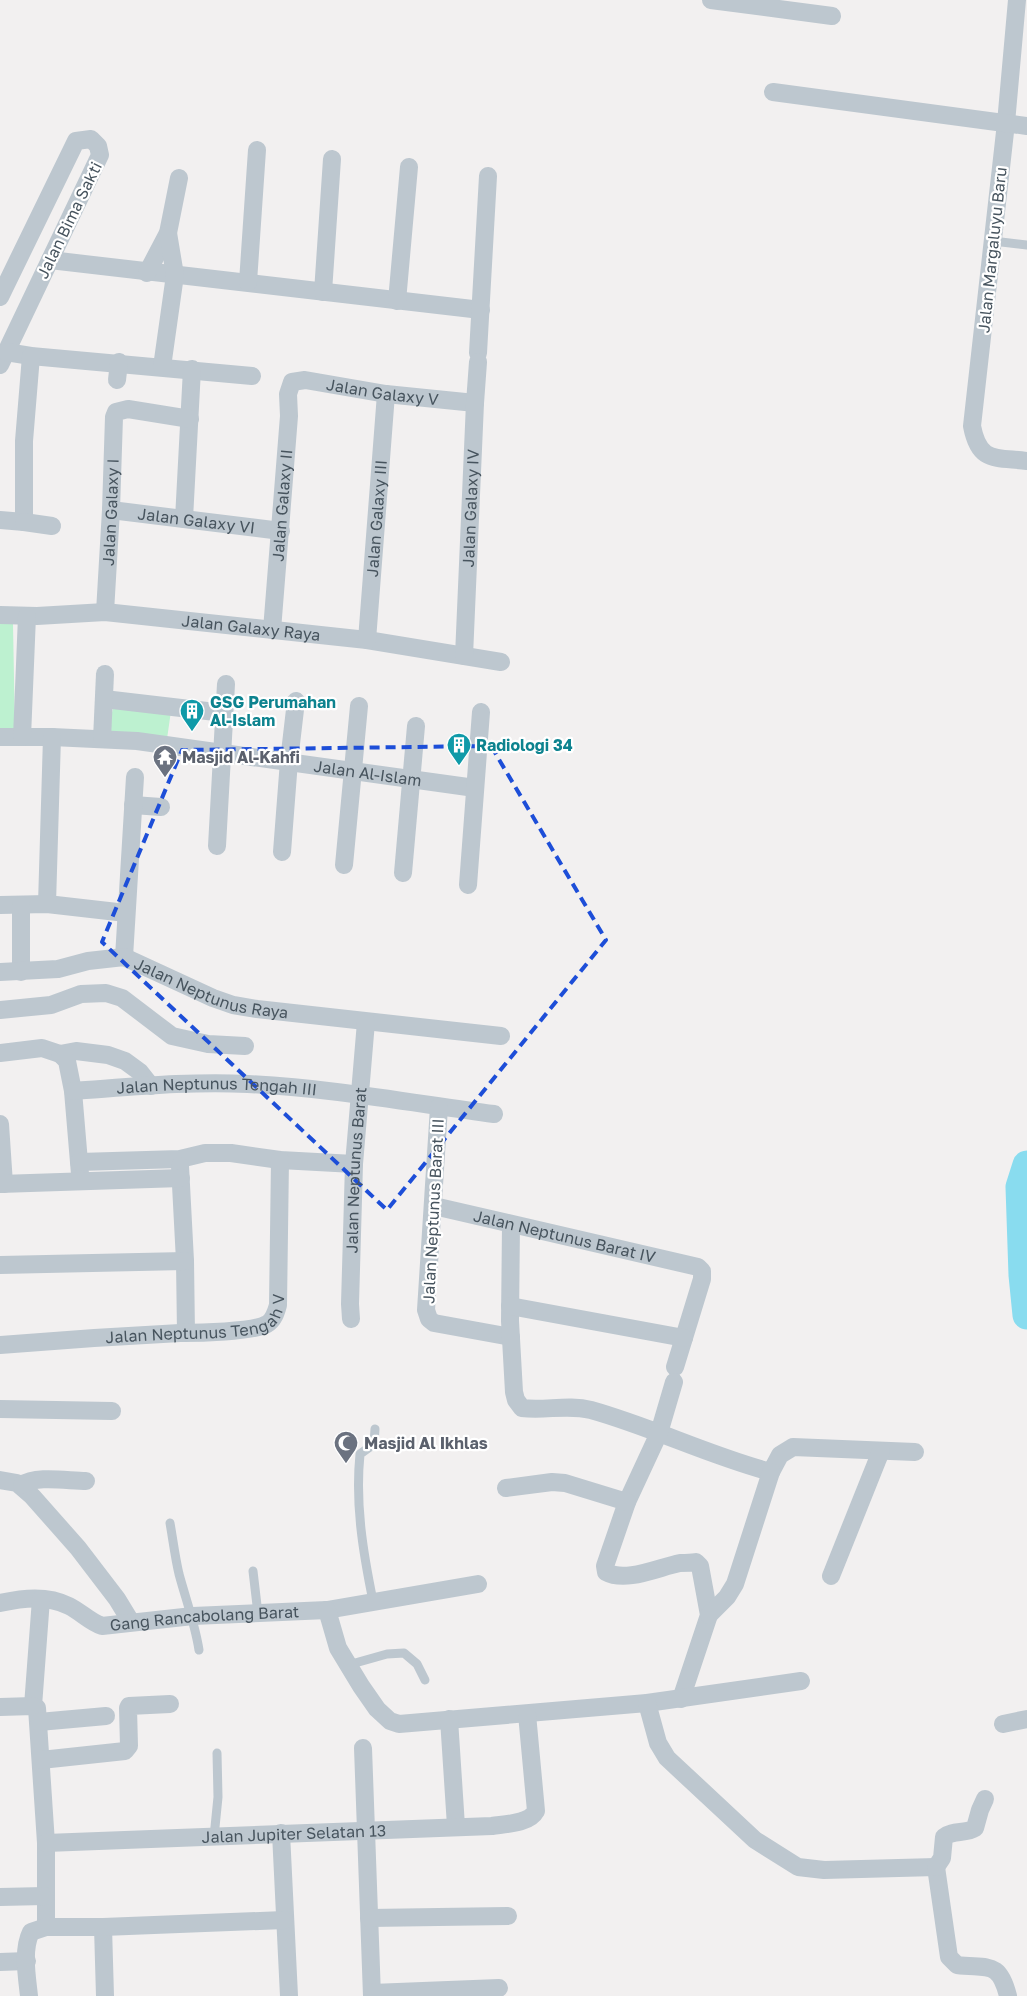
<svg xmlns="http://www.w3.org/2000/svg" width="1027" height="1996" viewBox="0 0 1027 1996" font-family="'Golos Text',sans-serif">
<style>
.park{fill:#bdf1d0}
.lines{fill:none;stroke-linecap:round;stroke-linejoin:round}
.river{stroke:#89dcef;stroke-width:29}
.service{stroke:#bdc7cf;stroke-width:9}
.minor{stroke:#bdc7cf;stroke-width:18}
.marked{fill:none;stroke:#1d4ed8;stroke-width:4;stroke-dasharray:10 6;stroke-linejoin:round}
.labels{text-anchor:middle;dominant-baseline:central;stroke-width:4.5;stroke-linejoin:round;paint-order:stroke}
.street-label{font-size:16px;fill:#47545e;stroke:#fff}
.culture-label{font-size:16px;font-weight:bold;fill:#0d838f;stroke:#fff;text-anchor:start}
.worship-label{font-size:16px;font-weight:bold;fill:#5b616d;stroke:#fff;text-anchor:start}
</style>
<rect width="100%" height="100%" fill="#f2f0f0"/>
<g class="park">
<path d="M 0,623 L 13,624 L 15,732 L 0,731 Z"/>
<path d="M 114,703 L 171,711 L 167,739 L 108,732 Z"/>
</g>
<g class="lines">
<path class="river" d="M 1027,1165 L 1020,1187 L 1023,1275 L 1027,1315"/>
<g class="service">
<path d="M 993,241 L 1027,245"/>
<path d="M 170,1523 C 173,1540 175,1557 179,1574 C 186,1600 195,1624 199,1650"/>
<path d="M 253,1571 L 258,1614"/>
<path d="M 373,1601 C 363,1552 355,1504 360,1454 L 374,1444 L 375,1429"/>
<path d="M 348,1665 L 387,1654 L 404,1653 L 417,1664 L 425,1680"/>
<path d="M 214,1837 L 218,1797 L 217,1753"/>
</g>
<g class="minor">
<path d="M 711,0 L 832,16"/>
<path d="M 1017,0 L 1006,123 L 972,426 C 979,463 995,457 1027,461"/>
<path d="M 773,92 L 1027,126"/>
<path d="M 50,260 L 481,310"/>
<path d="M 147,273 L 168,233 L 179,178"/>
<path d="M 248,282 L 257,150"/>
<path d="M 323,292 L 332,159"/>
<path d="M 0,297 L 76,141 L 91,139 L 98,146 L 100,155 L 0,365"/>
<path d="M 397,301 L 409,167"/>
<path d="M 6,352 L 31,356 L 252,376"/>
<path d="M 478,353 L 488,176"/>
<path d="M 162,367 L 175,275 L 168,233"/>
<path d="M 117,380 L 119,362"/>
<path id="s1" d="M 111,510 L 281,531"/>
<path d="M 184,519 L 192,369"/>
<path d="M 0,520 L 24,522 L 24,441 L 31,356"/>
<path d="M 24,522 L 52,526"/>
<path id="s2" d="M 105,612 L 111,510 L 114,417 L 116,412 L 128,409 L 190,419"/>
<path id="s3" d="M 0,615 L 37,616 L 105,612 L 367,640 L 501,662"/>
<path id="s4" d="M 272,630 L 289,416 L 288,394 L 292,382 L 305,380 L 386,394 L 475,403"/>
<path id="s5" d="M 367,640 L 386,394"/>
<path id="s6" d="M 464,656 L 475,403 L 478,362"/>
<path d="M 104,699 L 224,713"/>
<path id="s7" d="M 0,737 L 52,737 L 137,741 L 475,788"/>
<path d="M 22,737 L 27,616"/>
<path d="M 102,739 L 105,674"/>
<path d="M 133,805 L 161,807"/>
<path d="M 217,846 L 226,684"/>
<path d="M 282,852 L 289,761 L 296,701"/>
<path d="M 344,865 L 359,706"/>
<path d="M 403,873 L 416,726"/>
<path d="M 468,885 L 481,712"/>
<path d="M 47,904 L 52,737"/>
<path d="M 0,905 L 47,904 L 126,913"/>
<path d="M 21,905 L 21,972"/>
<path d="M 124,957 L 135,777"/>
<path id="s8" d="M 0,972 L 58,969 L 88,961 L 124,957 L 213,998 L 233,1005 L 257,1009 L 501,1036"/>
<path d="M 0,1010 L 51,1005 L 81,994 L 106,993 L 122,998 L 172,1036 L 208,1044 L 245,1046"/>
<path d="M 0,1053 L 42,1048 L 60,1054 L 76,1051 L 108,1055 L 125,1061 L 140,1072 L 151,1086"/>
<path d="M 60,1054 L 67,1061 L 73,1091 L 80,1174"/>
<path id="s9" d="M 73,1091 C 131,1087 190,1081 248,1084 C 331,1088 412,1103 494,1114"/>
<path d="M 439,1107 L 426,1310 L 429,1319 L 434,1323 L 511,1337"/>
<path d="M 0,1124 L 4,1184"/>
<path d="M 79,1162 L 180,1159 L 205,1153 L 231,1153 L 280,1160 L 354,1164"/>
<path d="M 180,1166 L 185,1261 L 186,1333"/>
<path d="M 0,1184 L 181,1178"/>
<path id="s10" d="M 434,1206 L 698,1267 L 702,1271 L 702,1279 L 675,1367"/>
<path d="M 511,1225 L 510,1321 L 514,1392 L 516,1400 L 522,1408 C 545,1411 568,1404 591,1410 C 652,1427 710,1456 771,1472 L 780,1455 L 793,1447 L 915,1452"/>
<path d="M 0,1265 L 185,1261"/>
<path d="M 510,1306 L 684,1338"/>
<path id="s11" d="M 351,1319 L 350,1304 L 354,1164 L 366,1022"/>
<path id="s12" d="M 0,1345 C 60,1340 120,1336 180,1333 C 197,1333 254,1332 267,1324 C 274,1320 276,1312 278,1305 L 280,1160"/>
<path d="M 674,1382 L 659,1433 L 627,1502 L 605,1566 L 606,1572 C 626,1583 659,1567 680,1563 C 685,1563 691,1563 696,1562 L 700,1566 L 709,1615 L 681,1699"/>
<path d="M 0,1409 L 112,1411"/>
<path d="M 0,1480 L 17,1483 L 32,1496 L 78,1548 L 117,1599 L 131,1622"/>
<path d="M 22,1485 C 36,1475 68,1481 86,1481"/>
<path d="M 506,1488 L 552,1482 L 565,1483 L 627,1502"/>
<path d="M 831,1576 L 881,1451"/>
<path id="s13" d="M 0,1603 C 23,1598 47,1595 69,1606 C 81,1612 90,1622 102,1626 L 193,1616 L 327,1610 L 478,1584"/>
<path d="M 327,1610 L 338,1648 L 361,1686 L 377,1709 L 390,1721 L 399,1724 L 647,1703 L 801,1681"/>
<path d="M 709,1615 L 727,1597 L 735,1584 L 771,1472"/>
<path d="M 647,1703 L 658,1743 L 667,1758 L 755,1840 L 798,1867 L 824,1870 L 936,1867 L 949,1957 L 957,1965 C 988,1969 999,1960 1008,1996"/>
<path d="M 33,1706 L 41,1599"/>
<path d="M 0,1707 L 33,1706 L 37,1708 L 46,1843 L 46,1927"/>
<path d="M 449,1719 L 456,1826"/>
<path d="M 39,1722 L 106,1716"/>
<path d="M 1003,1724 L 1027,1719"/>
<path d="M 363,1748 L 372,1996"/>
<path d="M 41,1760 L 125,1751 L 129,1746 L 128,1708 L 129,1706 L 170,1704"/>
<path d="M 281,1833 L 289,1996"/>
<path id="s14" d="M 46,1843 L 492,1826 C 505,1824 529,1824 536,1811 L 527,1714"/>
<path d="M 936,1867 L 942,1858 L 944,1837 C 952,1830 966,1834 975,1828 L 980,1810 L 985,1799"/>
<path d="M 0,1897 L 45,1896"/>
<path d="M 369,1918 L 508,1916"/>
<path d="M 103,1927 L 105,1996"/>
<path d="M 0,1962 L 27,1961"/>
<path d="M 372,1993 L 499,1988"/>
<path d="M 29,1996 C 27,1977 22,1950 31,1932 L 46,1927 L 103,1927 L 284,1920"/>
</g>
</g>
<path class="marked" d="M 491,746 L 606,940 L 387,1210 L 102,942 L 182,750 Z"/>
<defs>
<symbol id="building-pin" viewBox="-11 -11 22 30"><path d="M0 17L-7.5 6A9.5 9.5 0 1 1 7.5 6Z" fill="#0f9aa8" stroke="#fff"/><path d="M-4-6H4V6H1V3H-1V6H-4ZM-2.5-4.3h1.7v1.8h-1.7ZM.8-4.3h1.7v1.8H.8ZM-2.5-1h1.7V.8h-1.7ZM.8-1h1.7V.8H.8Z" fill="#fff"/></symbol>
<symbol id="temple-pin" viewBox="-11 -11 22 30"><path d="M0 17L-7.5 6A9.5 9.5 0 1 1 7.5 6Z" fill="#6b7280" stroke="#fff"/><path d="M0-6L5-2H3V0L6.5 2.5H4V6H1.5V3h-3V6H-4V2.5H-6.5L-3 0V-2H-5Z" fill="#fff"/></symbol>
<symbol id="mosque-pin" viewBox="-11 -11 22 30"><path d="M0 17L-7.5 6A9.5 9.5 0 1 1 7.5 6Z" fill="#6b7280" stroke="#fff"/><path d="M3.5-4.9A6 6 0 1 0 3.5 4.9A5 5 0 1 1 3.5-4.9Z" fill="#fff"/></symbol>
</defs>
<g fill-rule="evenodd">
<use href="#building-pin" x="178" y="697" width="28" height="38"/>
<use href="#building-pin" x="445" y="731" width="28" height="38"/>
<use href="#temple-pin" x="151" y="743" width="28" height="38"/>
<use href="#mosque-pin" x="332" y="1429" width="28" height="38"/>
</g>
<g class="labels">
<g class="street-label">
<text transform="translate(69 220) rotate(-64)">Jalan Bima Sakti</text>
<text transform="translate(992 250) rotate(-84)">Jalan Margaluyu Baru</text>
<text stroke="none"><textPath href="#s4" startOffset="341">Jalan Galaxy V</textPath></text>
<text stroke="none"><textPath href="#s4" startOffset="125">Jalan Galaxy II</textPath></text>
<text stroke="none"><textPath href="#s6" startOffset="148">Jalan Galaxy IV</textPath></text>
<text stroke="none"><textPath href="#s2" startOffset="100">Jalan Galaxy I</textPath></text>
<text stroke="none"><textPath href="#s5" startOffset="122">Jalan Galaxy III</textPath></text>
<text stroke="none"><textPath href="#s1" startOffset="86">Jalan Galaxy VI</textPath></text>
<text stroke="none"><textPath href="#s3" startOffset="252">Jalan Galaxy Raya</textPath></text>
<text stroke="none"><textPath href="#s7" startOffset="370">Jalan Al-Islam</textPath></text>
<text stroke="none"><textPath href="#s8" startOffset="219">Jalan Neptunus Raya</textPath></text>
<text stroke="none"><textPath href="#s9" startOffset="144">Jalan Neptunus Tengah III</textPath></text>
<text stroke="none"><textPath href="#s11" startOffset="149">Jalan Neptunus Barat</textPath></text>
<text transform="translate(433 1211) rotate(-87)">Jalan Neptunus Barat III</text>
<text stroke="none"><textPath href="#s10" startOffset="134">Jalan Neptunus Barat IV</textPath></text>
<text stroke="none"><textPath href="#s12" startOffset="204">Jalan Neptunus Tengah V</textPath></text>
<text stroke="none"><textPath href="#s13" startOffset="212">Gang Rancabolang Barat</textPath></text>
<text stroke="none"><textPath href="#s14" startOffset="248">Jalan Jupiter Selatan 13</textPath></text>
</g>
<g class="culture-label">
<text x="210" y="702">GSG Perumahan<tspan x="210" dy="18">Al-Islam</tspan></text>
<text x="476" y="745">Radiologi 34</text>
</g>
<g class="worship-label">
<text x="182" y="757">Masjid Al-Kahfi</text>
<text x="364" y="1443">Masjid Al Ikhlas</text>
</g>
</g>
</svg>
